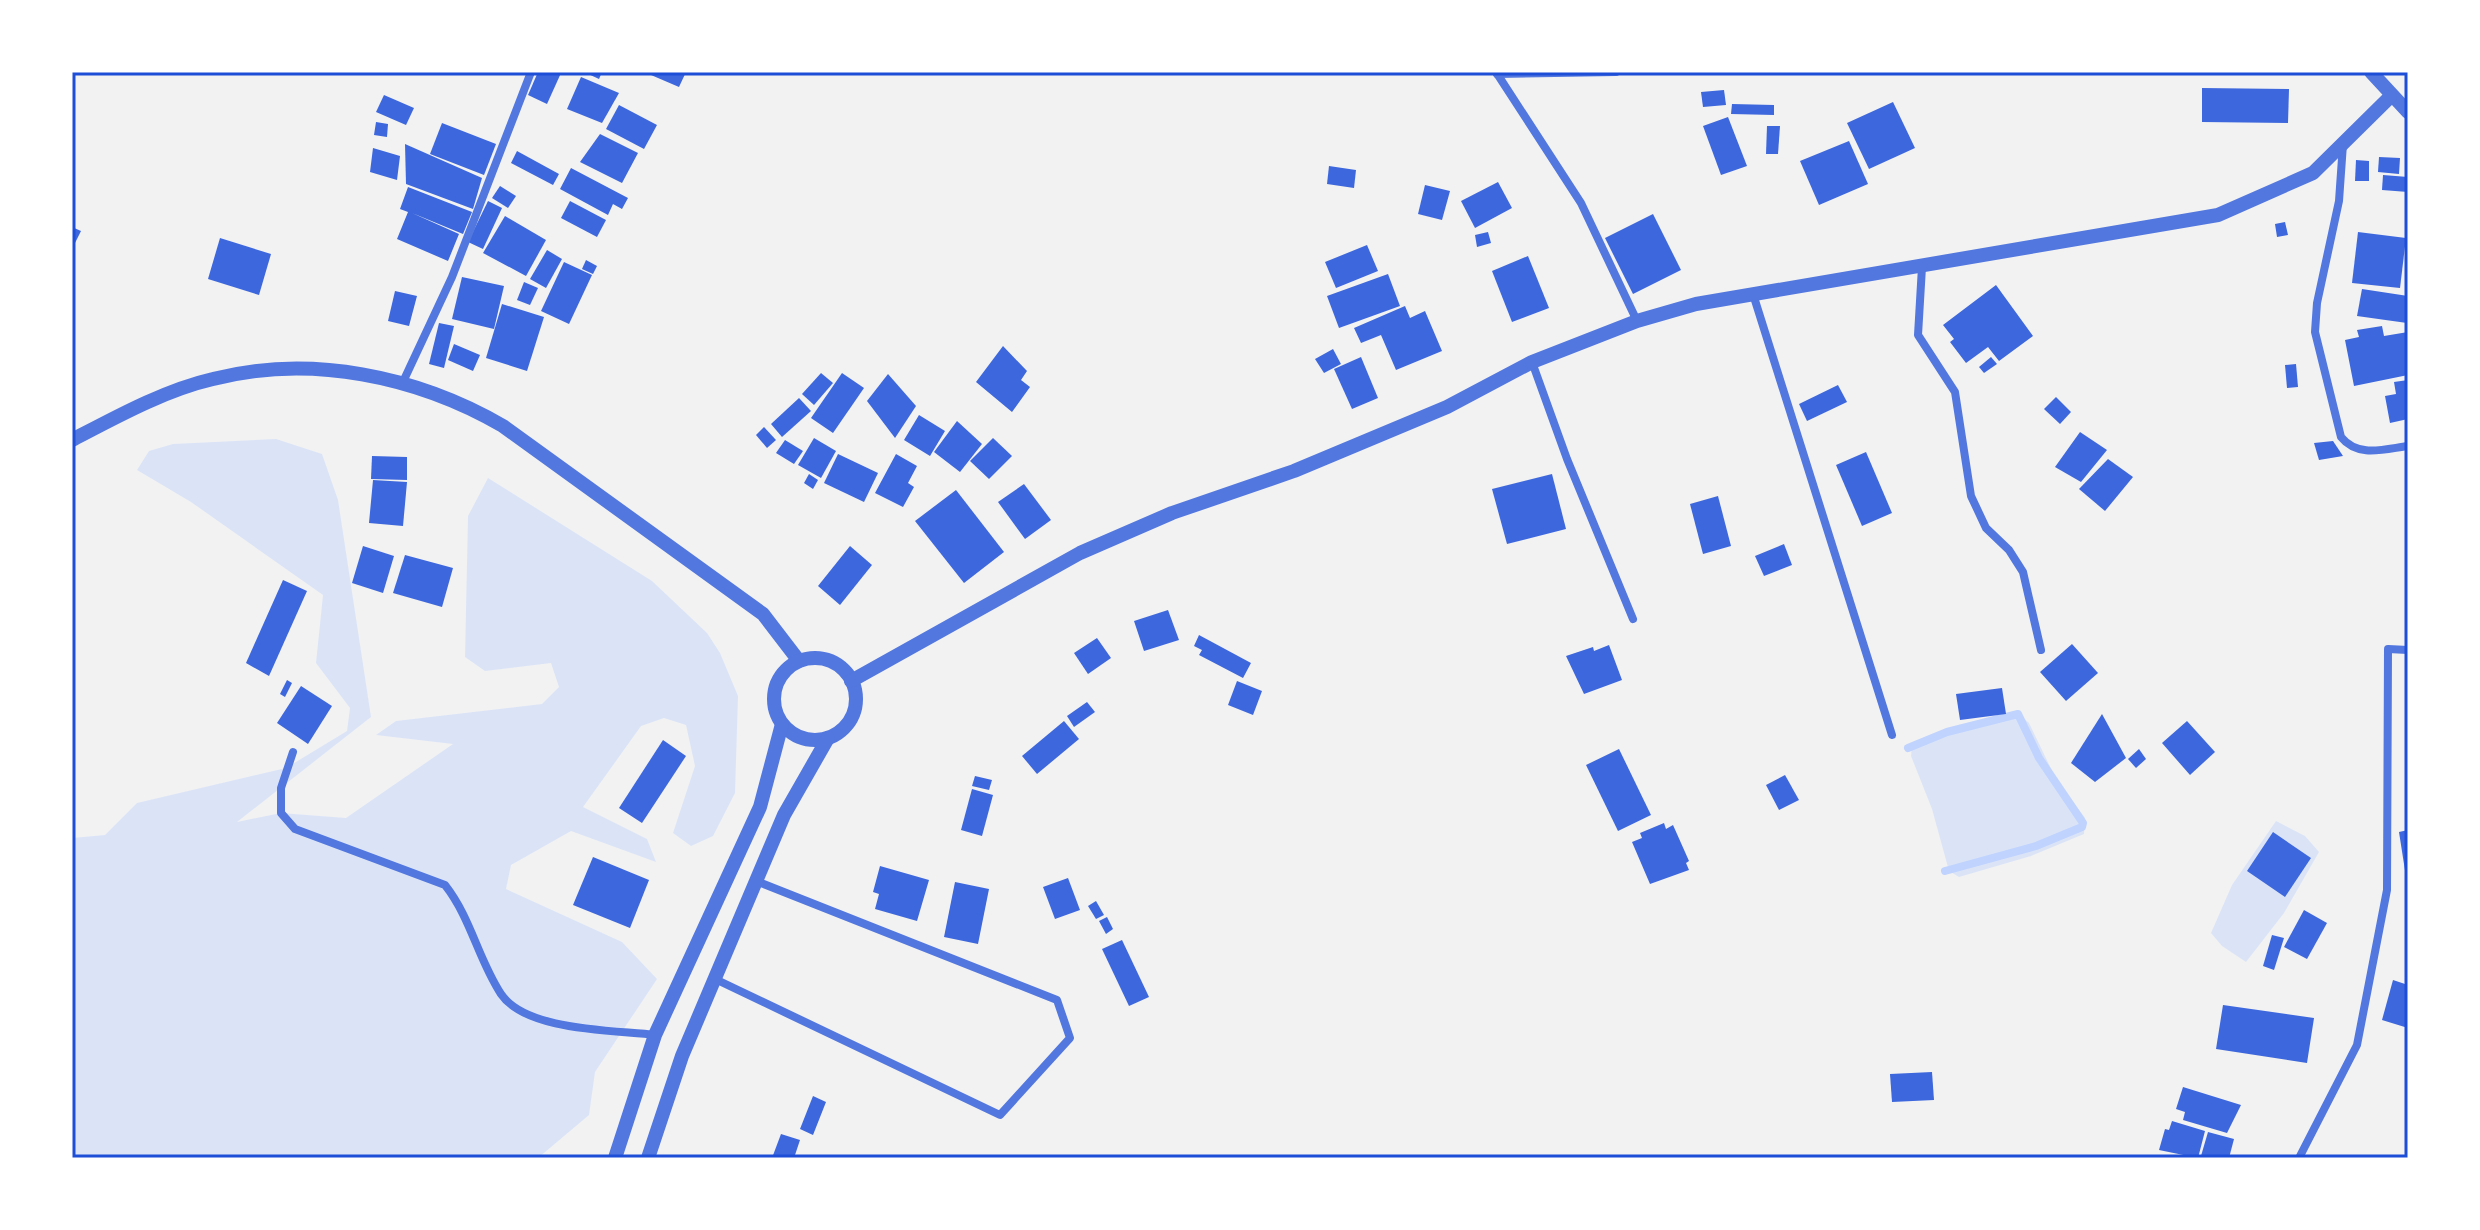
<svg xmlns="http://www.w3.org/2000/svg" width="2480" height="1230" viewBox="0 0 2480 1230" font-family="Commissioner,sans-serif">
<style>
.green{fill:#dbe4f7}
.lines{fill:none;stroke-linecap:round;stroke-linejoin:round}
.stream{stroke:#bfd3fe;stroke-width:8}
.building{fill:#3d67dc}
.minor{stroke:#5277de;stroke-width:8}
.tertiary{stroke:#5277de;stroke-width:14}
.neatline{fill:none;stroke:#1d4ed8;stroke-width:3}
</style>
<rect width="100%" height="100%" fill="#f2f2f2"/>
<g class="green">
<path d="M 276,439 L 322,454 L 338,500 L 371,717 L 237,822 L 281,813 L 346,818 L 453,744 L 376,735 L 396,721 L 542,704 L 559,687 L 551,663 L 485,671 L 465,657 L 468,516 L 488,478 L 652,581 L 707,633 L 720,653 L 738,696 L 735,793 L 713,836 L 691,846 L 673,833 L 695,766 L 686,725 L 664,718 L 641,726 L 583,807 L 647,839 L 656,862 L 571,831 L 511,865 L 506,889 L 622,942 L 657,979 L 595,1072 L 589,1115 L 538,1158 L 72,1158 L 72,838 L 105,835 L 137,803 L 286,768 L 347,731 L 350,708 L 316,663 L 323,595 L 191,502 L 137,470 L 149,451 L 173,444 Z"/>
<path d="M 2019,714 L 2029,723 L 2056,779 L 2085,818 L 2084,834 L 2031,856 L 1959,877 L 1949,871 L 1932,809 L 1911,756 L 1912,744 L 1931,735 Z"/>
<path d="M 2276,821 L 2305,836 L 2319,852 L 2284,913 L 2246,962 L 2222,946 L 2211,933 L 2232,885 Z"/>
</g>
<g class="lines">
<path class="stream" d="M 1908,748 L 1947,732 L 2018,714 L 2039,758 L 2083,823 L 2082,827 L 2036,846 L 1945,871"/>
</g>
<g class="building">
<path d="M 538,72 L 561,73 L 547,104 L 528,95 Z"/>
<path d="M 584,72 L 602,72 L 599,79 Z"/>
<path d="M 652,72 L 686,72 L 679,87 L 651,75 Z"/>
<path d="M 581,77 L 619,93 L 602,123 L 567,109 Z"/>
<path d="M 2202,88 L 2289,89 L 2288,123 L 2202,122 Z"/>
<path d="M 1724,90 L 1726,105 L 1703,107 L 1701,92 Z"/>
<path d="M 384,95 L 414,108 L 406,125 L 376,112 Z"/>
<path d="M 1893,102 L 1915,148 L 1869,169 L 1847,123 Z"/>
<path d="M 1732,104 L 1774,105 L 1774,115 L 1731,114 Z"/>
<path d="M 619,105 L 657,125 L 644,149 L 606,129 Z"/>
<path d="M 1728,117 L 1747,166 L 1721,175 L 1703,126 Z"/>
<path d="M 376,122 L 388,124 L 387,137 L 374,135 Z"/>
<path d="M 442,123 L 496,144 L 484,175 L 430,154 Z"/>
<path d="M 1767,126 L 1780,126 L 1778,154 L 1766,154 Z"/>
<path d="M 600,134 L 638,153 L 622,183 L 580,162 Z"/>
<path d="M 1849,141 L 1868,184 L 1819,205 L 1800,161 Z"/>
<path d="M 405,144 L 482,178 L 473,209 L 406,184 Z"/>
<path d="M 373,148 L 400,156 L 397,180 L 370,172 Z"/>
<path d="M 517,151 L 559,174 L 553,185 L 511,163 Z"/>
<path d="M 2379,157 L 2400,158 L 2399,174 L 2378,172 Z"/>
<path d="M 2356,160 L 2369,161 L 2369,181 L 2355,181 Z"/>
<path d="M 1329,166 L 1356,170 L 1354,188 L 1327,184 Z"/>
<path d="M 571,168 L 628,198 L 622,209 L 613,204 L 608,215 L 560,189 Z"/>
<path d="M 2383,175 L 2408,177 L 2408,192 L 2382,190 Z"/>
<path d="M 1498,182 L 1512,208 L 1475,228 L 1461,201 Z"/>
<path d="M 1425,185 L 1450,191 L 1442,220 L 1418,214 Z"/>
<path d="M 500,186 L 516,196 L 508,208 L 492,198 Z"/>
<path d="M 408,187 L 472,212 L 463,234 L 412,213 L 459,234 L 448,261 L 397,239 L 408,212 L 400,209 Z"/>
<path d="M 488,201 L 502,208 L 483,249 L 468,242 Z"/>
<path d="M 570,201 L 606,220 L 597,237 L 561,218 Z"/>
<path d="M 1653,214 L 1681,270 L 1633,294 L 1605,238 Z"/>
<path d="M 505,216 L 546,240 L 526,276 L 483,253 Z"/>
<path d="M 2285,222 L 2288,235 L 2277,237 L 2275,224 Z"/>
<path d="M 72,227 L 81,231 L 72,249 Z"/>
<path d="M 1488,232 L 1491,243 L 1477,247 L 1475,235 Z"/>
<path d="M 2358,232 L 2406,238 L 2400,288 L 2352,283 Z"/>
<path d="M 220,238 L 271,254 L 259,295 L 208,279 Z"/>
<path d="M 1367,245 L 1378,271 L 1336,288 L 1325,262 Z"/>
<path d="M 547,250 L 562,259 L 546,288 L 530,279 Z"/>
<path d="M 1528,256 L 1549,308 L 1512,322 L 1492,271 Z"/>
<path d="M 586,260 L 597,266 L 593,274 L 582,269 Z"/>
<path d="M 564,262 L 592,275 L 569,324 L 541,311 Z"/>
<path d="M 1388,274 L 1400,306 L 1339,328 L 1327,296 Z"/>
<path d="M 462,277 L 504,286 L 494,329 L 452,319 Z"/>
<path d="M 524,282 L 538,288 L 530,305 L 517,300 Z"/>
<path d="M 1996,285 L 2033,336 L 1999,361 L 1988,347 L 1966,363 L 1950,342 L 1954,339 L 1943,325 Z"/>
<path d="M 2362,289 L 2408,296 L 2407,323 L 2357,316 Z"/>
<path d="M 395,291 L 417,296 L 409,326 L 388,321 Z"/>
<path d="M 502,304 L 544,317 L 527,371 L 486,358 Z"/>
<path d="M 1405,306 L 1410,318 L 1425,311 L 1442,351 L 1396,370 L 1381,335 L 1361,343 L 1354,328 Z"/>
<path d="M 439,323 L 454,326 L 444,368 L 429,364 Z"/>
<path d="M 2382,326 L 2384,336 L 2408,332 L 2408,375 L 2354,386 L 2345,340 L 2359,337 L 2357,330 Z"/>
<path d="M 454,344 L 480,355 L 473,371 L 448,360 Z"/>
<path d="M 1003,346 L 1027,371 L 1021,380 L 1030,387 L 1012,412 L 976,382 Z"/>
<path d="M 1333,349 L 1341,364 L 1324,373 L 1315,359 Z"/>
<path d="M 1361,357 L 1378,398 L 1352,409 L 1334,369 Z"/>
<path d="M 1991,357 L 1997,364 L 1984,373 L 1979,367 Z"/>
<path d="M 2296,364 L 2298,387 L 2287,388 L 2285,365 Z"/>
<path d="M 821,373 L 833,383 L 814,405 L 802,394 Z"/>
<path d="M 842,373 L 864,388 L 833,433 L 811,418 Z"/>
<path d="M 888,374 L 916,406 L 895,438 L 867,401 Z"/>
<path d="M 2408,380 L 2408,419 L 2390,423 L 2385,396 L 2396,394 L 2394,382 Z"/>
<path d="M 1838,385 L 1847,402 L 1807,421 L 1799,404 Z"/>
<path d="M 2056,397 L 2071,412 L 2060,424 L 2044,409 Z"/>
<path d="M 799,398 L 811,411 L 782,437 L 771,424 Z"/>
<path d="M 919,415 L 945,431 L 930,456 L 904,440 Z"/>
<path d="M 957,421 L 982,444 L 960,472 L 934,452 Z"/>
<path d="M 764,427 L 776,440 L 767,448 L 756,435 Z"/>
<path d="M 2080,432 L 2107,450 L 2081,482 L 2055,467 Z"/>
<path d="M 814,438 L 836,451 L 821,478 L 798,465 Z"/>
<path d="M 993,438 L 1012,456 L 989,479 L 970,461 Z"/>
<path d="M 785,440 L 803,451 L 794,464 L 776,453 Z"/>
<path d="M 2333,441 L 2343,456 L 2319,460 L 2314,443 Z"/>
<path d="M 1866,452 L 1892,513 L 1862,526 L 1836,465 Z"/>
<path d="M 838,454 L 878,473 L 864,502 L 824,483 Z"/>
<path d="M 896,454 L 917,466 L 908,483 L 914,487 L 903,507 L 875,493 Z"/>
<path d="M 372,456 L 407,457 L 407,480 L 371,479 Z"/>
<path d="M 2108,459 L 2133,477 L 2105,511 L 2079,489 Z"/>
<path d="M 809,474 L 818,480 L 813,489 L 804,483 Z"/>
<path d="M 1552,474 L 1566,529 L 1507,544 L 1492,489 Z"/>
<path d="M 373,480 L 407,482 L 403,526 L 369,523 Z"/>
<path d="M 1024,484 L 1051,520 L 1025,539 L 998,502 Z"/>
<path d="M 956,490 L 1004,552 L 964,583 L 915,521 Z"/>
<path d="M 1718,496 L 1731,546 L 1703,554 L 1690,504 Z"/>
<path d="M 1784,544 L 1792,565 L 1764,576 L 1755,556 Z"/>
<path d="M 363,546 L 394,556 L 383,593 L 352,583 Z"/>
<path d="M 850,546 L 872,565 L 840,605 L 818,586 Z"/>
<path d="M 405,555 L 453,568 L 442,607 L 393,593 Z"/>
<path d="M 283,580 L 307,591 L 269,676 L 246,663 Z"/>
<path d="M 1168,610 L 1179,640 L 1144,651 L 1134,621 Z"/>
<path d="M 1199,635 L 1251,663 L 1243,678 L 1199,655 L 1202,650 L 1194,646 Z"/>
<path d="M 1097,638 L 1111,658 L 1088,674 L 1074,653 Z"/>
<path d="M 2072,644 L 2098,673 L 2066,701 L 2040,672 Z"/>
<path d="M 1609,645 L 1622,680 L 1584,694 L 1566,656 L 1593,647 L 1594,651 Z"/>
<path d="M 287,680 L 292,683 L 285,697 L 280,694 Z"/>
<path d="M 1237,681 L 1262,691 L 1253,715 L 1228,705 Z"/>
<path d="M 301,686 L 332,706 L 308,744 L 277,723 Z"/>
<path d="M 2002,688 L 2006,714 L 1960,720 L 1956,694 Z"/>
<path d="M 1087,702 L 1095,712 L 1074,727 L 1067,716 Z"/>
<path d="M 2102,714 L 2126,758 L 2095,782 L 2071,763 Z"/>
<path d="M 1064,721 L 1079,739 L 1037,774 L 1022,756 Z"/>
<path d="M 2187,721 L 2215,752 L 2190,775 L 2162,743 Z"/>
<path d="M 663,740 L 686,756 L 642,823 L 619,808 Z"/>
<path d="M 1619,749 L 1651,815 L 1618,831 L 1586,765 Z"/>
<path d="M 2139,749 L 2146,759 L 2136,768 L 2128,759 Z"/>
<path d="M 1785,775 L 1799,800 L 1779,810 L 1766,785 Z"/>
<path d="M 975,776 L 992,780 L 989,790 L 972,786 Z"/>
<path d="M 972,789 L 993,795 L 982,836 L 961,830 Z"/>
<path d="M 1664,823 L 1666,829 L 1673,825 L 1689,861 L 1686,863 L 1689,870 L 1650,884 L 1632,842 L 1642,838 L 1640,833 Z"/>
<path d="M 2408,830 L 2408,877 L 2406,877 L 2399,832 Z"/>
<path d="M 2273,832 L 2311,858 L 2285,897 L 2247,871 Z"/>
<path d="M 593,857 L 649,880 L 630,928 L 573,905 Z"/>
<path d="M 880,866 L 929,880 L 917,921 L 875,909 L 879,894 L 873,892 Z"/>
<path d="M 1068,878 L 1080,910 L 1055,919 L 1043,887 Z"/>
<path d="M 955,882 L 989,889 L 978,944 L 944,937 Z"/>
<path d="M 1096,901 L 1104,915 L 1096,919 L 1088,906 Z"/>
<path d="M 2304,910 L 2327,923 L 2307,959 L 2284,947 Z"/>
<path d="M 1107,917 L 1113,929 L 1106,934 L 1099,921 Z"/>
<path d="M 2272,935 L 2284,938 L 2274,970 L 2263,966 Z"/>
<path d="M 1122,940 L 1149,997 L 1129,1006 L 1102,949 Z"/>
<path d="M 2393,980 L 2408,985 L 2408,1028 L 2382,1020 Z"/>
<path d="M 2223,1005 L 2314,1018 L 2307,1063 L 2216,1049 Z"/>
<path d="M 1932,1072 L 1934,1100 L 1892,1102 L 1890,1074 Z"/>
<path d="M 2183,1087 L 2241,1105 L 2227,1133 L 2183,1120 L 2185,1112 L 2176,1109 Z"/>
<path d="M 813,1096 L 826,1102 L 813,1135 L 800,1129 Z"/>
<path d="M 2172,1121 L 2205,1131 L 2198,1158 L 2159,1150 L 2165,1129 L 2169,1130 Z"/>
<path d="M 2208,1132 L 2234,1139 L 2229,1158 L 2201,1156 Z"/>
<path d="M 781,1134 L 800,1140 L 794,1158 L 772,1158 Z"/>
</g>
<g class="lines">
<g class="minor">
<path d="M 1496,72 L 1581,203 L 1637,321"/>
<path d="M 1497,74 L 1616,72"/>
<path d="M 2343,144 L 2339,201 L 2317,303 L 2315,332 L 2341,437 C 2358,458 2384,449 2408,446"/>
<path d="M 1922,267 L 1918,335 L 1955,392 L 1971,496 L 1986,528 L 2009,550 L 2023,572 L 2041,650"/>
<path d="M 1753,294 L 1892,735"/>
<path d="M 1532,362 L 1567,459 L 1633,619"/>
<path d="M 402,384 L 452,277 L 531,72"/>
<path d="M 293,752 L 281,788 L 281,813 L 295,829 L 445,885 C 471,918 478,959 501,994 C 526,1031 613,1030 655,1035"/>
<path d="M 715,979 L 1000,1115 L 1070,1038 L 1057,1000 L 756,881"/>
<path d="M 2299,1158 L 2357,1045 L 2387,890 L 2388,649 L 2408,650"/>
</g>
<g class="tertiary">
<path d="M 2371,72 L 2408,112"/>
<path d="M 72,440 C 116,417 165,390 213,379 C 310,354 417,376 503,426 L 763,614 L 799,661"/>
<circle cx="815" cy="699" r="41"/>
<path d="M 851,681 L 1080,553 L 1172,513 L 1294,471 L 1447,407 L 1532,362 L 1637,321 L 1696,304 L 2218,215 L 2313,173 L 2390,97"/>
<path d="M 615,1158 L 655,1035 L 760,807 L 782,724"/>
<path d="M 648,1158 L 682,1056 L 784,815 L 828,738"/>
</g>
</g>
<rect width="2480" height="1230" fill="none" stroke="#ffffff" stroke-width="148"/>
<rect x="74" y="74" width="2332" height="1082" class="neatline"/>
</svg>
